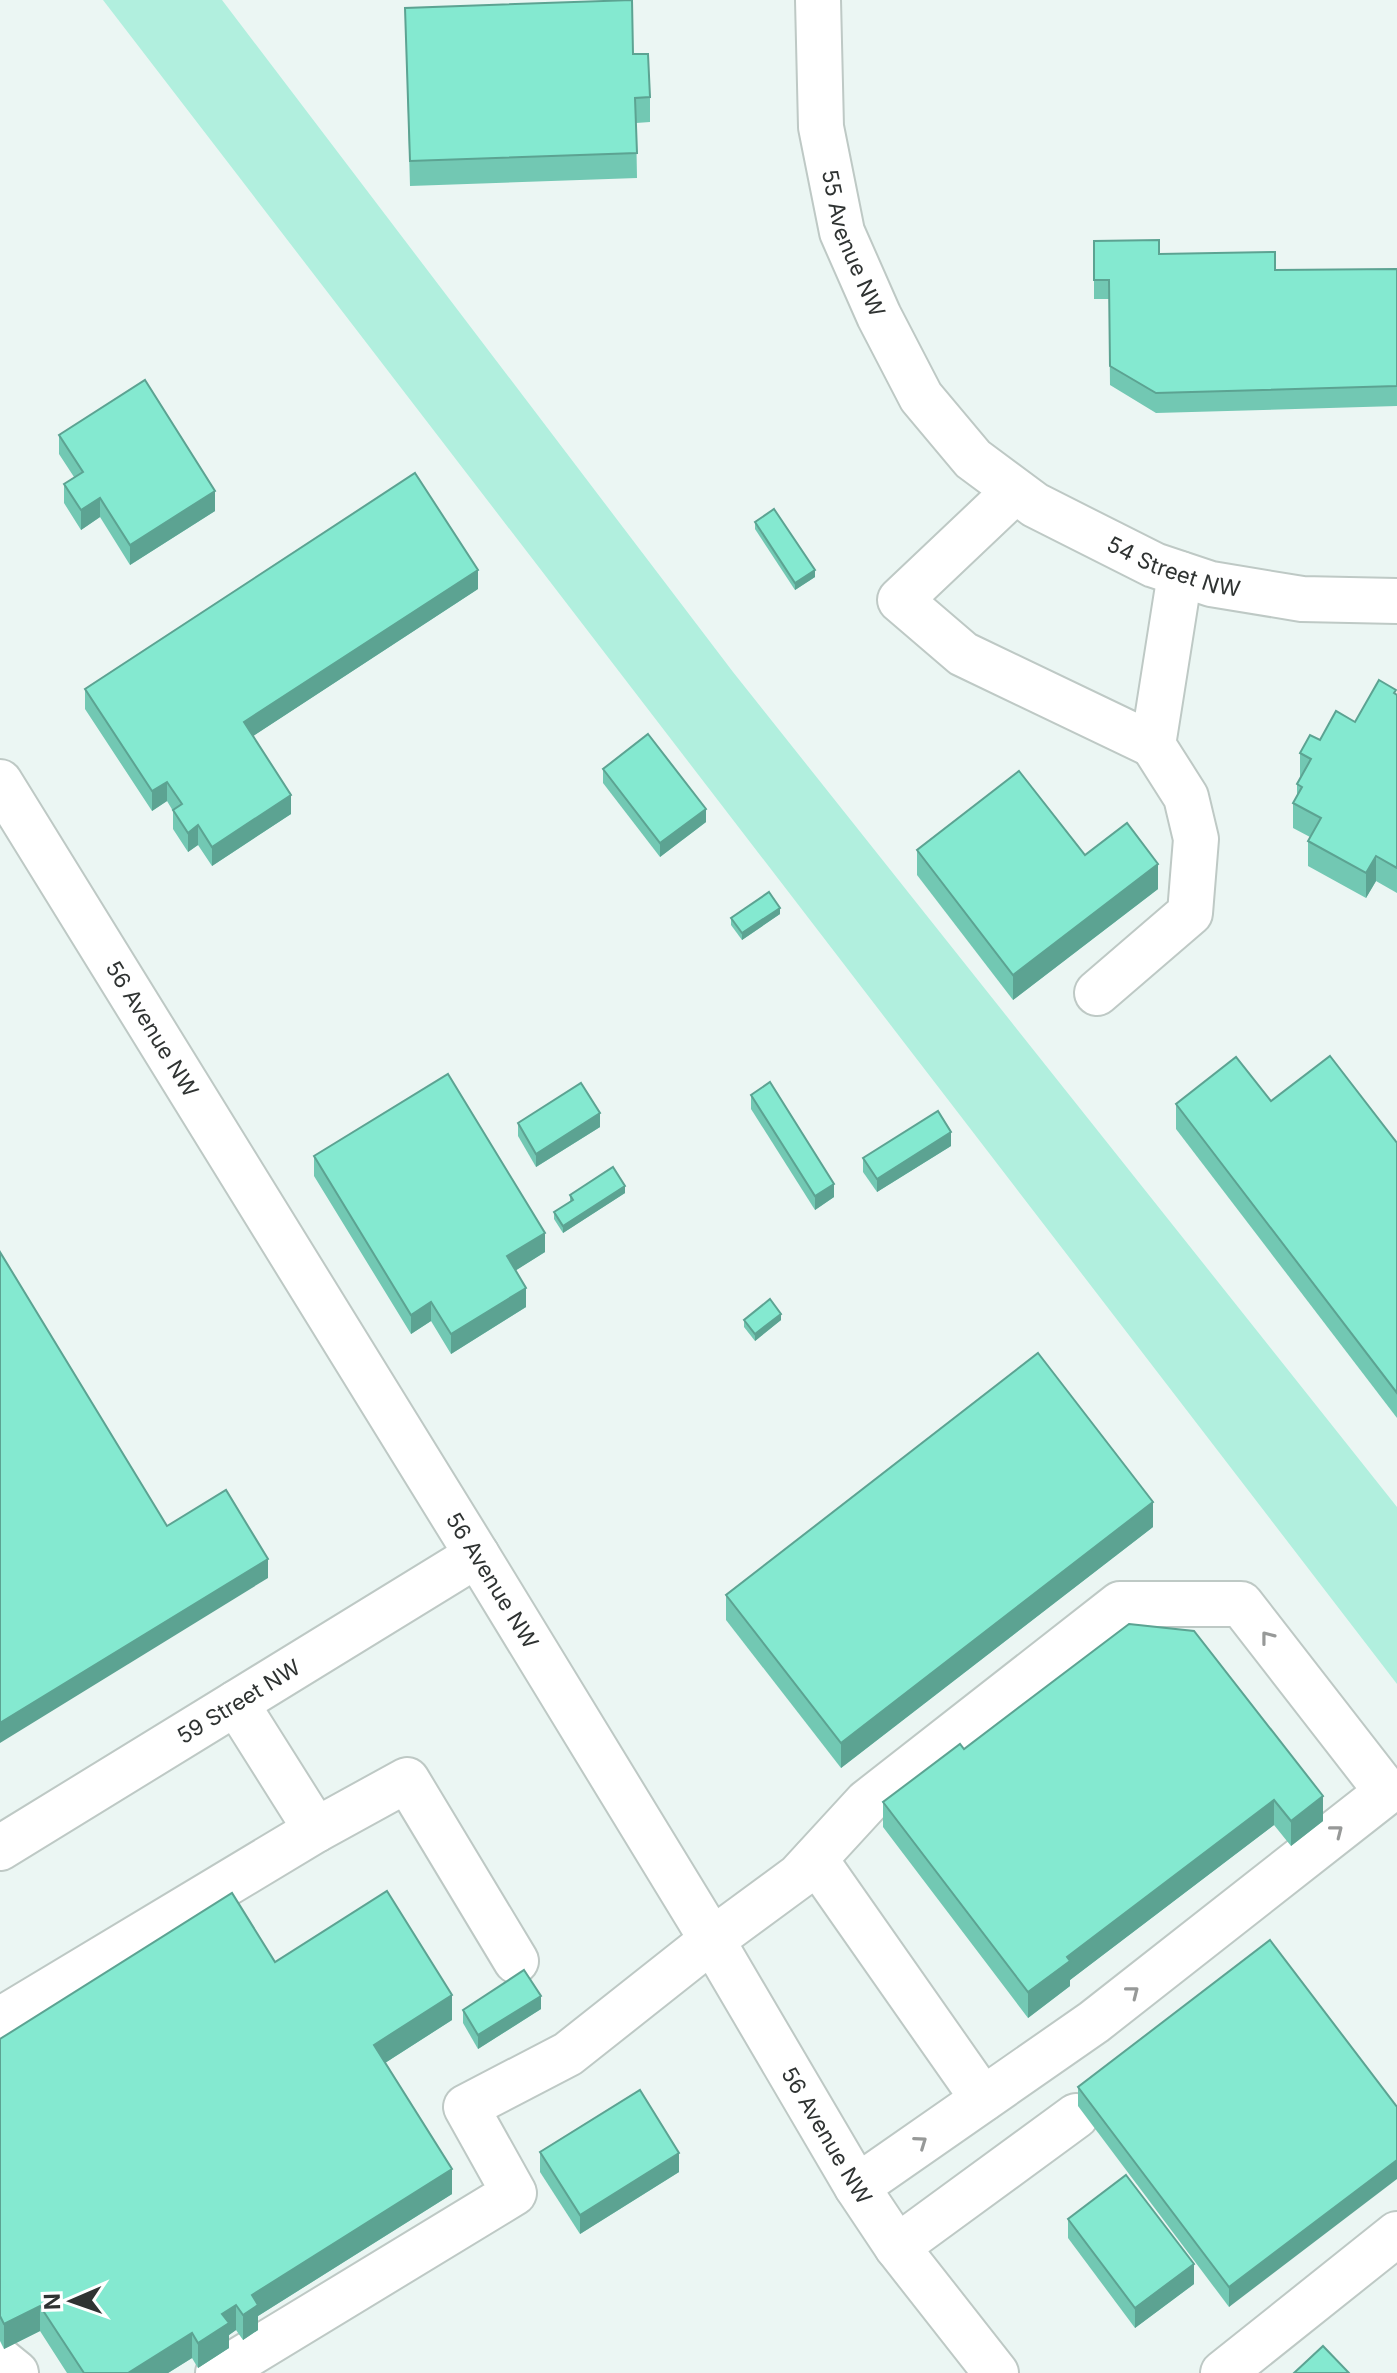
<svg xmlns="http://www.w3.org/2000/svg" width="1397" height="2373" viewBox="0 0 1397 2373" font-family="Inter,sans-serif">
<style>
.green{fill:#b1efde}
.lines{fill:none;stroke-linecap:round;stroke-linejoin:round}
.minor-casing{stroke:#bec9c5;stroke-width:48}
.minor{stroke:#fff;stroke-width:44}
.wall{fill:#72c8b3}
.shaded-wall{fill:#5ca392}
.building{fill:#84e9d0;stroke:#5ca392;stroke-width:2}
.oneway{stroke:#979998}
.labels{text-anchor:middle;dominant-baseline:central;stroke-width:6;stroke-linejoin:round;paint-order:stroke}
.street-label{font-size:22px;fill:#2f3332;stroke:#fff}
</style>
<rect width="100%" height="100%" fill="#ebf6f3"/>
<path class="green" d="M 103,0 L 222,0 L 733,672 L 1397,1507 L 1397,1684 Z"/>
<g class="lines">
<defs>
<g id="minor">
<path id="s1" d="M 818,0 L 821,127 L 842,232 L 879,316 L 921,397 L 973,459 L 1035,505 L 1154,565 L 1211,584 L 1302,599 L 1397,601"/>
<path d="M 1015,491 L 900,600 L 963,654 L 1153,745 L 1180,574"/>
<path id="s2" d="M 0,782 L 477,1555 L 712,1940 L 857,2187 L 897,2247 L 996,2373"/>
<path d="M 1097,993 L 1190,913 L 1196,839 L 1186,797 L 1153,745"/>
<path d="M 316,1830 L 407,1780 L 516,1961"/>
<path id="s3" d="M 0,1848 L 477,1555"/>
<path d="M 815,1859 L 983,2099"/>
<path d="M 0,2020 L 316,1830 L 236,1703"/>
<path d="M 897,2247 L 1076,2116"/>
<path d="M 0,2360 L 16,2373"/>
<path d="M 218,2373 L 514,2193 L 466,2107 L 568,2054 L 712,1940 L 799,1876 L 867,1802 L 1120,1604 L 1241,1604 L 1387,1792 L 1094,2022 L 857,2187"/>
<path d="M 1223,2373 L 1397,2234"/>
</g>
</defs>
<use href="#minor" class="minor-casing"/>
<use href="#minor" class="minor"/>
</g>
<g class="wall">
<path d="M 405,8 L 633,54 L 650,97 L 650,122 L 636,123 L 637,178 L 410,186 Z"/>
<path d="M 1094,241 L 1159,254 L 1275,270 L 1397,269 L 1397,406 L 1156,413 L 1110,385 L 1109,299 L 1094,299 Z"/>
<path d="M 59,435 L 215,511 L 130,565 L 100,517 L 81,530 L 64,503 L 64,484 L 74,477 L 59,454 Z"/>
<path d="M 755,522 L 815,577 L 795,590 L 755,529 Z"/>
<path d="M 478,589 L 253,736 L 291,814 L 212,866 L 198,845 L 188,852 L 173,829 L 173,811 L 167,801 L 152,811 L 85,709 L 85,689 Z"/>
<path d="M 1396,694 L 1397,695 L 1397,893 L 1376,881 L 1366,898 L 1308,866 L 1308,841 L 1310,837 L 1293,828 L 1293,803 L 1297,797 L 1297,784 L 1300,778 L 1300,753 L 1355,722 Z"/>
<path d="M 603,769 L 706,822 L 660,857 L 603,783 Z"/>
<path d="M 917,850 L 1085,855 L 1158,889 L 1013,1000 L 917,875 Z"/>
<path d="M 780,914 L 742,940 L 731,925 L 731,918 Z"/>
<path d="M 751,1095 L 834,1197 L 815,1210 L 751,1109 Z"/>
<path d="M 1271,1101 L 1397,1143 L 1397,1418 L 1176,1129 L 1176,1104 Z"/>
<path d="M 518,1123 L 600,1127 L 536,1167 L 518,1136 Z"/>
<path d="M 951,1146 L 877,1192 L 863,1172 L 863,1158 Z"/>
<path d="M 314,1156 L 545,1252 L 516,1270 L 526,1307 L 451,1354 L 431,1321 L 411,1334 L 314,1176 Z"/>
<path d="M 625,1193 L 563,1233 L 554,1219 L 554,1212 L 570,1202 L 570,1195 Z"/>
<path d="M 744,1320 L 781,1320 L 755,1341 L 744,1327 Z"/>
<path d="M 1153,1527 L 841,1768 L 726,1620 L 726,1595 Z"/>
<path d="M 1129,1624 L 1323,1821 L 1291,1846 L 1274,1825 L 1070,1980 L 1070,1986 L 1028,2018 L 883,1827 L 883,1802 L 964,1749 Z"/>
<path d="M 275,1962 L 452,2020 L 385,2063 L 452,2194 L 258,2316 L 258,2330 L 243,2340 L 236,2330 L 229,2335 L 229,2348 L 198,2368 L 192,2358 L 168,2373 L 67,2373 L 40,2331 L 4,2349 L 0,2341 L 0,2039 Z"/>
<path d="M 541,2009 L 478,2049 L 463,2023 L 463,2010 Z"/>
<path d="M 1078,2087 L 1397,2107 L 1229,2307 L 1078,2106 Z"/>
<path d="M 540,2152 L 679,2172 L 580,2234 L 540,2172 Z"/>
<path d="M 1068,2219 L 1194,2284 L 1135,2328 L 1068,2238 Z"/>
</g>
<g class="shaded-wall">
<path d="M 215,491 L 215,511 L 130,565 L 130,545 Z"/>
<path d="M 100,498 L 100,517 L 81,530 L 81,510 Z"/>
<path d="M 478,570 L 478,589 L 244,742 L 244,722 Z"/>
<path d="M 815,570 L 815,577 L 795,590 L 795,583 Z"/>
<path d="M 167,782 L 167,801 L 152,811 L 152,791 Z"/>
<path d="M 291,795 L 291,814 L 212,866 L 212,847 Z"/>
<path d="M 706,809 L 706,822 L 660,857 L 660,843 Z"/>
<path d="M 198,825 L 198,845 L 188,852 L 188,833 Z"/>
<path d="M 1376,856 L 1376,881 L 1366,898 L 1366,873 Z"/>
<path d="M 1158,864 L 1158,889 L 1013,1000 L 1013,975 Z"/>
<path d="M 780,908 L 780,914 L 742,940 L 742,933 Z"/>
<path d="M 600,1113 L 600,1127 L 536,1167 L 536,1154 Z"/>
<path d="M 951,1132 L 951,1146 L 877,1192 L 877,1179 Z"/>
<path d="M 834,1184 L 834,1197 L 815,1210 L 815,1196 Z"/>
<path d="M 625,1186 L 625,1193 L 563,1233 L 563,1226 Z"/>
<path d="M 545,1233 L 545,1252 L 507,1276 L 507,1256 Z"/>
<path d="M 526,1288 L 526,1307 L 451,1354 L 451,1334 Z"/>
<path d="M 431,1302 L 431,1321 L 411,1334 L 411,1315 Z"/>
<path d="M 781,1314 L 781,1320 L 755,1341 L 755,1334 Z"/>
<path d="M 1153,1502 L 1153,1527 L 841,1768 L 841,1743 Z"/>
<path d="M 268,1559 L 268,1578 L 0,1743 L 0,1723 Z"/>
<path d="M 1323,1796 L 1323,1821 L 1291,1846 L 1291,1821 Z"/>
<path d="M 1274,1800 L 1274,1825 L 1070,1980 L 1070,1986 L 1028,2018 L 1028,1992 L 1067,1957 Z"/>
<path d="M 452,1995 L 452,2020 L 374,2070 L 374,2045 Z"/>
<path d="M 541,1996 L 541,2009 L 478,2049 L 478,2035 Z"/>
<path d="M 679,2153 L 679,2172 L 580,2234 L 580,2215 Z"/>
<path d="M 1397,2160 L 1397,2179 L 1229,2307 L 1229,2287 Z"/>
<path d="M 452,2169 L 452,2194 L 258,2316 L 258,2330 L 243,2340 L 243,2315 L 252,2295 Z"/>
<path d="M 1194,2264 L 1194,2284 L 1135,2328 L 1135,2308 Z"/>
<path d="M 236,2305 L 236,2330 L 229,2335 L 229,2348 L 198,2368 L 198,2343 L 222,2314 Z"/>
<path d="M 40,2306 L 40,2331 L 4,2349 L 4,2324 Z"/>
<path d="M 192,2333 L 192,2358 L 168,2373 L 128,2373 Z"/>
</g>
<g class="building">
<path d="M 632,0 L 633,54 L 648,54 L 650,97 L 635,98 L 637,153 L 410,161 L 405,8 Z"/>
<path d="M 1159,240 L 1159,254 L 1275,252 L 1275,270 L 1397,269 L 1397,386 L 1156,393 L 1110,366 L 1109,280 L 1094,280 L 1094,241 Z"/>
<path d="M 145,380 L 215,491 L 130,545 L 100,498 L 81,510 L 64,484 L 83,472 L 59,435 Z"/>
<path d="M 415,473 L 478,570 L 244,722 L 291,795 L 212,847 L 198,825 L 188,833 L 173,810 L 182,804 L 167,782 L 152,791 L 85,689 Z"/>
<path d="M 774,509 L 815,570 L 795,583 L 755,522 Z"/>
<path d="M 1379,680 L 1396,690 L 1394,693 L 1397,695 L 1397,868 L 1376,856 L 1366,873 L 1308,841 L 1321,818 L 1293,803 L 1302,787 L 1297,784 L 1311,759 L 1300,753 L 1310,735 L 1320,740 L 1336,711 L 1355,722 Z"/>
<path d="M 648,734 L 706,809 L 660,843 L 603,769 Z"/>
<path d="M 1019,771 L 1085,855 L 1127,823 L 1158,864 L 1013,975 L 917,850 Z"/>
<path d="M 769,892 L 780,908 L 742,933 L 731,918 Z"/>
<path d="M 1330,1056 L 1397,1143 L 1397,1393 L 1176,1104 L 1236,1057 L 1271,1101 Z"/>
<path d="M 448,1074 L 545,1233 L 507,1256 L 526,1288 L 451,1334 L 431,1302 L 411,1315 L 314,1156 Z"/>
<path d="M 770,1082 L 834,1184 L 815,1196 L 751,1095 Z"/>
<path d="M 581,1083 L 600,1113 L 536,1154 L 518,1123 Z"/>
<path d="M 938,1111 L 951,1132 L 877,1179 L 863,1158 Z"/>
<path d="M 613,1167 L 625,1186 L 563,1226 L 554,1212 L 573,1200 L 570,1195 Z"/>
<path d="M 0,1252 L 167,1526 L 226,1490 L 268,1559 L 0,1723 Z"/>
<path d="M 770,1299 L 781,1314 L 755,1334 L 744,1320 Z"/>
<path d="M 1038,1353 L 1153,1502 L 841,1743 L 726,1595 Z"/>
<path d="M 1129,1624 L 1194,1631 L 1323,1796 L 1291,1821 L 1274,1800 L 1067,1957 L 1070,1961 L 1028,1992 L 883,1802 L 960,1744 L 964,1749 Z"/>
<path d="M 387,1891 L 452,1995 L 374,2045 L 452,2169 L 252,2295 L 258,2305 L 243,2315 L 236,2305 L 222,2314 L 229,2323 L 198,2343 L 192,2333 L 128,2373 L 84,2373 L 40,2306 L 4,2324 L 0,2316 L 0,2039 L 232,1893 L 275,1962 Z"/>
<path d="M 1270,1940 L 1397,2107 L 1397,2160 L 1229,2287 L 1078,2087 Z"/>
<path d="M 524,1970 L 541,1996 L 478,2035 L 463,2010 Z"/>
<path d="M 640,2090 L 679,2153 L 580,2215 L 540,2152 Z"/>
<path d="M 1126,2175 L 1194,2264 L 1135,2308 L 1068,2219 Z"/>
<path d="M 1323,2346 L 1349,2373 L 1294,2373 Z"/>
</g>
<defs><path id="oneway-chevron" d="M-2-3.5L2.5 0L-2 3.5" fill="none" stroke-width="1.6" stroke-linecap="round" stroke-linejoin="round" transform="scale(2)"/></defs>
<g class="oneway">
<use href="#oneway-chevron" transform="translate(1267 1637) rotate(-128)"/>
<use href="#oneway-chevron" transform="translate(1337 1831) rotate(-38)"/>
<use href="#oneway-chevron" transform="translate(1133 1992) rotate(-38)"/>
<use href="#oneway-chevron" transform="translate(921 2142) rotate(-35)"/>
</g>
<g class="labels">
<g class="street-label">
<text stroke="none"><textPath href="#s1" startOffset="248">55 Avenue NW</textPath></text>
<text stroke="none"><textPath href="#s1" startOffset="728">54 Street NW</textPath></text>
<text stroke="none"><textPath href="#s2" startOffset="290">56 Avenue NW</textPath></text>
<text stroke="none"><textPath href="#s2" startOffset="938">56 Avenue NW</textPath></text>
<text stroke="none"><textPath href="#s3" startOffset="280">59 Street NW</textPath></text>
<text stroke="none"><textPath href="#s2" startOffset="1586">56 Avenue NW</textPath></text>
</g>
</g>
<g transform="translate(72 2301) rotate(268)" stroke="#ffffff" stroke-width="6" paint-order="stroke">
<path d="M0-6L14 30L0 20L-14 30Z" fill="#2f3332"/>
<text y="-12" font-size="22" font-weight="bold" text-anchor="middle" fill="#2f3332">N</text>
</g>
</svg>
